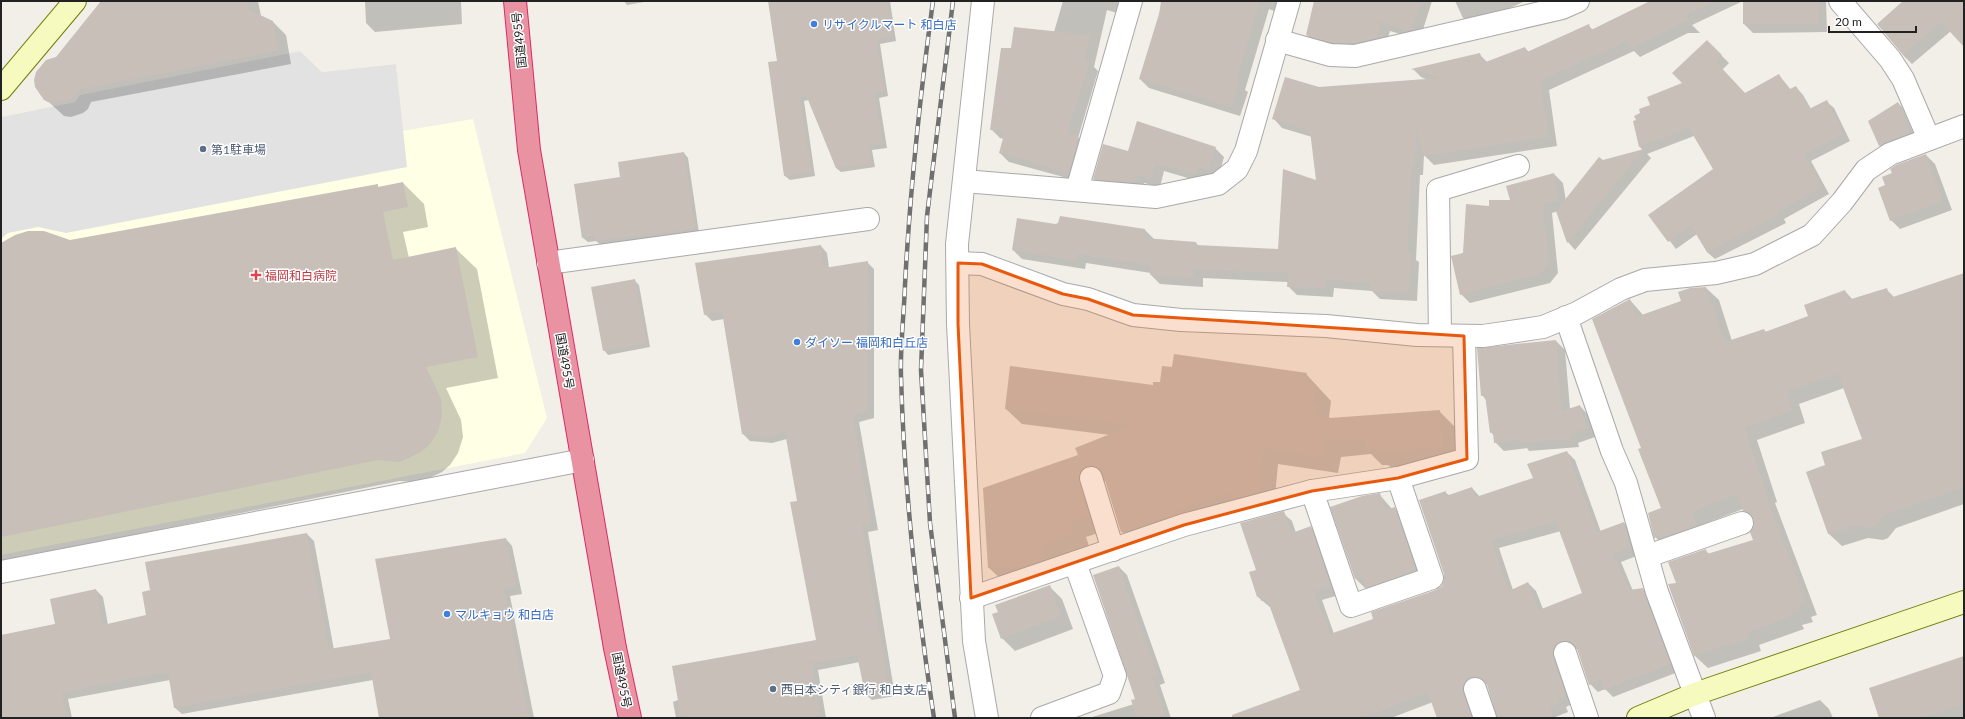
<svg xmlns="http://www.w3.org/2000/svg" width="1965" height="719" viewBox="0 0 1965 719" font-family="Lato,'Noto Sans JP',sans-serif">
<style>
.education{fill:#ffffe5}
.parking{fill:#e2e2e2}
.shadow{fill:#0003;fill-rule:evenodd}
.building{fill:#c7bfb8;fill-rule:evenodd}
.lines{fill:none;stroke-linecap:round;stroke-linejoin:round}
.street-casing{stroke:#a9a9a9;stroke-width:24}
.secondary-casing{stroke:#707d05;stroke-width:24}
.highway-casing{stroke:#dc2a67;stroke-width:24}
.street{stroke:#fff;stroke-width:22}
.secondary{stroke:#f7fabf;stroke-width:22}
.highway{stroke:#e892a2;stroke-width:22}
.rail-casing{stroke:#707070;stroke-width:4.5}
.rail{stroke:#fff;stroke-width:3;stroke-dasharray:9;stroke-linecap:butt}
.marked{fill:#e8590c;fill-opacity:0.2;stroke:#e8590c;stroke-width:3;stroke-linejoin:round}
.shop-dot{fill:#3f7fe0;stroke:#fff;stroke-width:1.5}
.service-dot{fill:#5c6f8a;stroke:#fff;stroke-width:1.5}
.health-dot{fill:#e0444e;stroke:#fff;stroke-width:1.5}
.labels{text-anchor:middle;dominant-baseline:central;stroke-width:3;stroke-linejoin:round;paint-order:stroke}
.shop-label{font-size:12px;fill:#366cbe;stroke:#fff;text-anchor:start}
.street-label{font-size:12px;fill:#222;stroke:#fff}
.service-label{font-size:12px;fill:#4e5e75;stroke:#fff;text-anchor:start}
.health-label{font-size:12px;fill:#be3a42;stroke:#fff;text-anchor:start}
</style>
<rect width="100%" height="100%" fill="#f2efe9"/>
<path class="education" d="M 300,51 L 322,72 L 396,64 L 402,131 L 473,119 L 547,418 L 525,453 L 1,555 L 1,117 L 75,102 L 80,95 Z"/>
<path class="parking" d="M 300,51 L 322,72 L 396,64 L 407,167 L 66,233 L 38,227 L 8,233 L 1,239 L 1,117 L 75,102 L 80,95 Z"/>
<g class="shadow">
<path d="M 102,1 L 258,1 L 261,16 L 273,22 L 286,35 L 291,64 L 91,102 L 88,109 L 83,113 L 71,117 L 64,116 L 40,94 L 35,80 L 57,58 Z"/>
<path d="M 365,1 L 461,1 L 462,24 L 375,32 L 366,23 Z"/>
<path d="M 624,1 L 650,1 L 627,5 Z"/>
<path d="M 769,1 L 890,1 L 896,41 L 880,44 L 888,96 L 879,98 L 887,148 L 872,150 L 875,167 L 841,172 L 836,168 L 809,100 L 804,101 L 815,176 L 790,180 L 785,176 L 779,62 Z"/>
<path d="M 1063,1 L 1120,1 L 1117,13 L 1107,10 L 1094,67 L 1098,71 L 1078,138 L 1088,147 L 1078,181 L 1009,162 L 1000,153 L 1004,139 L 1000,138 L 991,129 L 1012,50 L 1054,32 Z"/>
<path d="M 1161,1 L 1277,1 L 1274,11 L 1269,9 L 1245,90 L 1248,92 L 1240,116 L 1149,88 L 1140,79 L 1159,16 Z"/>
<path d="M 1317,1 L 1432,1 L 1420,39 L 1417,39 L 1390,31 L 1385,47 L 1316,44 L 1307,35 Z"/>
<path d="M 1455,1 L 1525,1 L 1472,26 L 1463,18 Z"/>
<path d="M 1652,1 L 1743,1 L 1692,25 L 1700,33 L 1688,33 L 1640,57 L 1634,51 L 1549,90 L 1557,146 L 1434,165 L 1424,155 L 1423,175 L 1420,175 L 1416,260 L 1419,262 L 1417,301 L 1380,299 L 1372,291 L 1334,288 L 1333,297 L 1297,295 L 1288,286 L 1288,282 L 1203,278 L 1203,287 L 1160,284 L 1151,275 L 1151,273 L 1086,263 L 1085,269 L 1022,259 L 1013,250 L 1055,225 L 1059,224 L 1060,217 L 1145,230 L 1154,239 L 1196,243 L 1199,246 L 1279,250 L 1317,182 L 1312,137 L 1282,128 L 1274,119 L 1319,88 L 1428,80 L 1421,77 L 1413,69 L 1480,55 L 1488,63 L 1525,48 L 1529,52 L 1588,25 L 1593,30 Z"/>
<path d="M 1749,1 L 1826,1 L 1827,32 L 1753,33 L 1744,24 Z"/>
<path d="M 1905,1 L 1964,1 L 1964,45 L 1951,31 L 1912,64 L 1903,55 Z"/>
<path d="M 1707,41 L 1729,63 L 1722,70 L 1745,94 L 1779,75 L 1791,90 L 1796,87 L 1803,95 L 1811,109 L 1826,101 L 1834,108 L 1850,141 L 1811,161 L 1829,194 L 1784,219 L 1786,223 L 1715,259 L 1707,252 L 1697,234 L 1676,249 L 1650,215 L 1714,169 L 1694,136 L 1647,154 L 1651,158 L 1575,250 L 1568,242 L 1558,211 L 1552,213 L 1558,273 L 1550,283 L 1470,303 L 1461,294 L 1464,254 L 1490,207 L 1512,202 L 1554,174 L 1563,183 L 1566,201 L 1603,161 L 1643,151 L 1640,147 L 1635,122 L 1651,106 L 1683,83 Z"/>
<path d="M 1898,103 L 1902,107 L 1915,137 L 1885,150 L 1880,145 Z"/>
<path d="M 1215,148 L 1224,157 L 1218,178 L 1205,183 L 1164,171 L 1160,187 L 1144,183 L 1143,191 L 1103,188 L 1094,179 L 1128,152 Z"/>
<path d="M 684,153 L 688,158 L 699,233 L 601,245 L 596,241 L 588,242 L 583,238 L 622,178 Z"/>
<path d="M 1926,155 L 1935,164 L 1952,210 L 1900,229 L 1891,220 L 1887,185 L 1893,174 Z"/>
<path d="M 403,183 L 424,204 L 428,227 L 403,232 L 409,258 L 456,249 L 477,269 L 498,378 L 446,388 L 461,420 L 463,437 L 458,453 L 450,465 L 442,472 L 421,482 L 399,481 L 1,562 L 1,244 L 70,241 L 377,185 L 380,188 Z"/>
<path d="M 821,246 L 827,253 L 829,268 L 868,263 L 874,269 L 874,418 L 859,422 L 878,530 L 868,532 L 895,696 L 872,700 L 865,694 L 860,662 L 818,670 L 826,718 L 676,718 L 673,702 L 817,640 L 798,502 L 787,439 L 772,443 L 750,441 L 743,434 L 724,319 L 712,321 L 705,314 Z"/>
<path d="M 1964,275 L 1964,504 L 1896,528 L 1888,538 L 1883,540 L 1868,538 L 1842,546 L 1829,534 L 1807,472 L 1827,466 L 1863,440 L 1844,388 L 1799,404 L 1805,423 L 1757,440 L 1777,502 L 1775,503 L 1817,615 L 1811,617 L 1813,622 L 1802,625 L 1804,629 L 1759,645 L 1761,651 L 1708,668 L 1695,656 L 1669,585 L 1677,584 L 1705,550 L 1709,554 L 1754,541 L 1755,521 L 1743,509 L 1704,524 L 1709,538 L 1668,549 L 1655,537 L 1662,509 L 1643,448 L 1630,300 L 1643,315 L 1682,301 L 1706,288 L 1719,300 L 1732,341 L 1764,330 L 1766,332 L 1810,316 L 1845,291 L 1853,300 L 1886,289 L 1895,298 Z"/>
<path d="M 634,280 L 639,285 L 650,347 L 608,355 L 604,350 Z"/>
<path d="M 1556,341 L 1565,350 L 1570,409 L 1580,406 L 1588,415 L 1595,437 L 1578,443 L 1579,447 L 1529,451 L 1527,448 L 1504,451 L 1495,442 L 1494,436 L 1491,432 L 1486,400 L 1482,395 Z"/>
<path d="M 1306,374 L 1331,401 L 1329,417 L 1331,419 L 1439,411 L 1455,427 L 1458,464 L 1392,468 L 1388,465 L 1382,465 L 1371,454 L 1341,457 L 1338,473 L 1278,464 L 1274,508 L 1137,547 L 1121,531 L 1106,481 L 1103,481 L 1104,531 L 1086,537 L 1090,549 L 1005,583 L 989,568 L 1079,456 L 1110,435 L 1022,424 L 1006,409 L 1154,386 Z"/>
<path d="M 1567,452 L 1575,460 L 1601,532 L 1624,523 L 1632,531 L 1639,555 L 1621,562 L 1633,591 L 1643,589 L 1651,597 L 1678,672 L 1613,697 L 1605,689 L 1598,692 L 1590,684 L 1578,649 L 1569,649 L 1574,703 L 1566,707 L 1568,712 L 1553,718 L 1498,718 L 1488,685 L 1486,684 L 1480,685 L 1477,718 L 1438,718 L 1433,702 L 1391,718 L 1237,718 L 1301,691 L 1271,608 L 1258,597 L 1251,573 L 1257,571 L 1283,513 L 1292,521 L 1296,533 L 1310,527 L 1319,535 L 1339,595 L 1322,600 L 1334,634 L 1374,620 L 1442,587 L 1445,580 L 1445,492 L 1450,496 L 1472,488 L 1480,497 L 1534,479 ZM 1561,531 L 1583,594 L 1543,609 L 1536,591 L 1528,583 L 1513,590 L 1499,548 Z"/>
<path d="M 1379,494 L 1392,509 L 1395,509 L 1406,521 L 1427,582 L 1368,591 L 1356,579 Z"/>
<path d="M 307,534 L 314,541 L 334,650 L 391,640 L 506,539 L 512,546 L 522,594 L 510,596 L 534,718 L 380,718 L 373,680 L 182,714 L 175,708 L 170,680 L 68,699 L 72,718 L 1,718 L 1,636 L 56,624 L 96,590 L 103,597 L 108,625 L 147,616 L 152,591 L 147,563 Z"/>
<path d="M 1119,567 L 1127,575 L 1165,683 L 1160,685 L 1171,718 L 1089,718 L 1134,704 L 1137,699 Z"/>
<path d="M 1049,586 L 1062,599 L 1073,629 L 1015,651 L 1002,638 Z"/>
<path d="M 1964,657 L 1964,718 L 1880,718 Z"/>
<path d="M 1820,700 L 1829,709 L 1833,718 L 1770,718 Z"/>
</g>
<g class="building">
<path d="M 101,1 L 248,1 L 249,10 L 273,21 L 278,51 L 78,90 L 75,96 L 70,100 L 58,104 L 50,103 L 44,100 L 35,87 L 34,80 L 36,72 L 46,60 L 56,57 Z"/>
<path d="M 768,1 L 887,1 L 892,37 L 877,39 L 884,92 L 875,93 L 883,143 L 868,146 L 871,163 L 836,168 L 806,95 L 800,97 L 811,172 L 784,176 L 768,62 L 777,61 Z"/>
<path d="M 1163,1 L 1260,1 L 1236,82 L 1239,82 L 1231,107 L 1139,79 Z"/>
<path d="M 1314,1 L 1421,1 L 1412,30 L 1407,31 L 1381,22 L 1377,38 L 1354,43 L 1332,43 L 1306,35 Z"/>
<path d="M 1650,1 L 1716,1 L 1684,16 L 1688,20 L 1630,49 L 1627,41 L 1540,81 L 1549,137 L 1424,156 L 1416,129 L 1415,166 L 1411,167 L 1408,252 L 1411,252 L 1409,292 L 1370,291 L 1370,283 L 1326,280 L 1325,288 L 1287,287 L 1288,273 L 1194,270 L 1194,278 L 1150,275 L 1151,266 L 1078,254 L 1076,261 L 1012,250 L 1017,218 L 1055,224 L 1058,223 L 1060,216 L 1145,229 L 1144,238 L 1196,242 L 1196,245 L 1278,249 L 1283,169 L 1316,180 L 1310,131 L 1272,119 L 1285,77 L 1319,87 L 1439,78 L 1411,69 L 1480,53 L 1483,63 L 1525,47 L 1527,52 L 1589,24 L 1591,30 Z"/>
<rect x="1743" y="1" width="75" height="23"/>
<path d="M 1903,1 L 1964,1 L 1964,47 L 1941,22 L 1903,55 L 1877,24 Z"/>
<path d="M 1014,27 L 1090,35 L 1085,60 L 1090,61 L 1067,134 L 1079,137 L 1069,173 L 999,153 L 1005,131 L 990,130 L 1001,48 L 1011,48 Z"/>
<path d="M 1707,40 L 1722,55 L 1716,62 L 1745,93 L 1779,74 L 1788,90 L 1796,86 L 1809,109 L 1827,100 L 1844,134 L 1804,154 L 1823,187 L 1777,212 L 1779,215 L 1707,252 L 1691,226 L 1668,242 L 1648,215 L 1713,169 L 1689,128 L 1639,147 L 1633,121 L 1636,120 L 1634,116 L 1640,113 L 1639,109 L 1650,105 L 1647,97 L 1682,83 L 1672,73 Z"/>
<path d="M 1898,102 L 1911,133 L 1879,146 L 1868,121 Z"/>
<path d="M 1137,121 L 1216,147 L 1209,170 L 1199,167 L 1196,175 L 1155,163 L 1151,179 L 1136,175 L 1135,183 L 1093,179 L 1103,144 L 1128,151 Z"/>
<path d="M 1644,149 L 1567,243 L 1556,211 L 1599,157 L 1603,160 Z"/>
<path d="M 684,152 L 695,229 L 595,241 L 594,236 L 582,238 L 574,184 L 620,177 L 618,162 Z"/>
<path d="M 1926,154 L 1943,201 L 1890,221 L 1878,188 L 1885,185 L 1882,177 L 1892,173 L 1890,169 L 1896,165 Z"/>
<path d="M 1554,173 L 1558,201 L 1543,204 L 1549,264 L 1541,274 L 1460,295 L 1451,256 L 1463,253 L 1466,204 L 1489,206 L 1489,200 L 1510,200 L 1506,186 Z"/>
<path d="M 403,182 L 408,207 L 383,212 L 393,260 L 456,247 L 478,357 L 426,367 L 441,399 L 442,416 L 438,432 L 430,444 L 421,452 L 400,462 L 378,460 L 1,537 L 1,243 L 15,235 L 28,231 L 44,231 L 70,240 L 378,184 L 378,187 Z"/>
<path d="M 821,245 L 824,268 L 868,261 L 867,412 L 853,415 L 871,524 L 862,525 L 889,689 L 865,694 L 857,655 L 812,663 L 821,718 L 681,718 L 672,666 L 816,640 L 790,502 L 797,501 L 785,432 L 765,437 L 742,434 L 722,312 L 704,315 L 695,263 Z"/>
<path d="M 1964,273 L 1964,487 L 1883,516 L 1876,526 L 1870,528 L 1855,526 L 1828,534 L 1806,472 L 1825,465 L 1821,452 L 1862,439 L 1838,374 L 1787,391 L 1793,410 L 1745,428 L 1765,490 L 1764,490 L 1806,602 L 1799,604 L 1801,609 L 1791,613 L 1792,616 L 1747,633 L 1749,638 L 1694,656 L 1668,584 L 1676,583 L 1668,562 L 1706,549 L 1707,554 L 1753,540 L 1750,532 L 1754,526 L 1754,519 L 1750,513 L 1743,511 L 1737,494 L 1692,512 L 1697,525 L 1660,538 L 1659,536 L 1654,538 L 1648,513 L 1661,508 L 1638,449 L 1641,448 L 1592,319 L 1630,299 L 1636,317 L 1681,301 L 1678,292 L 1690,288 L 1706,287 L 1725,342 L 1764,329 L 1765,332 L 1808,316 L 1804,305 L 1845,290 L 1848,300 L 1887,288 L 1890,298 Z"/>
<path d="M 635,279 L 647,343 L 603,351 L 591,287 Z"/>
<path d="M 1556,340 L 1562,411 L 1580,405 L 1587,429 L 1570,434 L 1571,439 L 1520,443 L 1519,440 L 1494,443 L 1493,432 L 1490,433 L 1485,395 L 1481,396 L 1477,348 Z"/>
<path d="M 1174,354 L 1307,373 L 1305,383 L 1316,384 L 1313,404 L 1318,405 L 1316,419 L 1440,410 L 1443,448 L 1375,453 L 1375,449 L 1366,450 L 1365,438 L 1325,442 L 1323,458 L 1263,449 L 1259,492 L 1231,500 L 1229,493 L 1177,511 L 1178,513 L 1121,532 L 1103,474 L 1099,469 L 1093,466 L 1088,466 L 1082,469 L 1079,476 L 1089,515 L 1071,522 L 1075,534 L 1043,543 L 1046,551 L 1038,554 L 1041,561 L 1027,566 L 988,568 L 983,488 L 1078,455 L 1075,448 L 1133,425 L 1005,409 L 1010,366 L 1153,385 L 1153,382 L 1160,382 L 1162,366 L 1172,367 Z"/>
<path d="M 1567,451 L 1597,532 L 1624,522 L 1631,547 L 1613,554 L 1629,590 L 1643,588 L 1671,664 L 1604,690 L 1600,680 L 1589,685 L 1577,649 L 1574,644 L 1568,641 L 1561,641 L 1555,645 L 1553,650 L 1553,657 L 1566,695 L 1558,699 L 1560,704 L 1550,708 L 1553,718 L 1497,718 L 1487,685 L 1483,679 L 1477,677 L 1471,677 L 1466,681 L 1463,687 L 1472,718 L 1437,718 L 1428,693 L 1361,718 L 1232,718 L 1232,715 L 1300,690 L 1267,599 L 1261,601 L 1260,596 L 1257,597 L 1249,572 L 1256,570 L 1240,523 L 1284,511 L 1292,533 L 1311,526 L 1331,586 L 1314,592 L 1330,634 L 1373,619 L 1371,612 L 1436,590 L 1442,586 L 1444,580 L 1444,574 L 1419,500 L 1446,491 L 1446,496 L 1472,487 L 1476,497 L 1533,478 L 1527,464 ZM 1556,522 L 1582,593 L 1539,610 L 1528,582 L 1509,591 L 1492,540 Z"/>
<path d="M 1380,493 L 1385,510 L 1395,507 L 1416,570 L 1365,588 L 1362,577 L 1355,579 L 1330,507 L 1362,496 Z"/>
<path d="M 307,533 L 329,649 L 390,639 L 375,559 L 506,538 L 516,587 L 504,589 L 529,718 L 379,718 L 371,672 L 174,708 L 168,673 L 161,674 L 160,673 L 62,693 L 67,718 L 1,718 L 1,635 L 55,624 L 50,599 L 96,589 L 103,625 L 146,615 L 142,592 L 150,590 L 145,562 Z"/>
<path d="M 1119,566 L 1157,675 L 1152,676 L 1166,718 L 1137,718 L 1131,700 L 1135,699 L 1093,575 Z"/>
<path d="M 1050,585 L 1061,616 L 1001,639 L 992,614 L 998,612 L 995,605 Z"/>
<path d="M 1964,656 L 1964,704 L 1922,718 L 1879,718 L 1869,688 Z"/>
</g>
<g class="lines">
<defs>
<g id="street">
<path d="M 983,1 L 957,244 L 958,324 L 974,641 L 987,718"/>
<path d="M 1840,1 L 1890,59 L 1903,79 L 1929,139"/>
<path d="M 1277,40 L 1330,55 L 1355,56 L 1562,8 L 1578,1"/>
<path d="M 964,181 L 1156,197 L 1218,184 L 1237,169 L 1246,151 L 1289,1"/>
<path d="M 1077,190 L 1131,1"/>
<path d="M 548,263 L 868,219"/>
<path d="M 958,263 L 982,264 L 1063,294 L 1088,299 L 1133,315 L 1181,320 L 1326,326 L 1417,335 L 1483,336 L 1543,327 L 1577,313 L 1621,289 L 1645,280 L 1716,273 L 1755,264 L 1812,235 L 1842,202 L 1866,170 L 1890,154 L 1964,126"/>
<path d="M 1566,317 L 1612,451 L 1626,483 L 1657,592 L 1704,718"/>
<path d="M 1440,335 L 1438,190 L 1518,166"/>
<path d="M 1091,478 L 1113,550"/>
<path d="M 1312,491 L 1351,606 L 1432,578 L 1398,478"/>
<path d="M 1648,556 L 1742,523"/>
<path d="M 1,572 L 583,460"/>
<path d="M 971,598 L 1184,525 L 1312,491 L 1398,478 L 1467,459 L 1464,336"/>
<path d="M 1565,653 L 1587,718"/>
<path d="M 1475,689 L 1485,718"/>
<path d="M 1042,718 L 1109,693 L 1115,676 L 1075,563"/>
</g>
<g id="secondary">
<path d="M 1,89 L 75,1"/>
<path d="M 1638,718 L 1695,694 L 1964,602"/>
</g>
<path id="highway" d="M 515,1 L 529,150 L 615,648 L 630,718"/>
</defs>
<use href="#street" class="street-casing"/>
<use href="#secondary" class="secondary-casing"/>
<use href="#highway" class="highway-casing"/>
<use href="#street" class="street"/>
<use href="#secondary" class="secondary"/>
<use href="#highway" class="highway"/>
<defs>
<g id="rail">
<path d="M 933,1 C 920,96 910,190 905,285 C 904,315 900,346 901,376 C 904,490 917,605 934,718"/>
<path d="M 953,1 L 927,216 L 921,370 L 930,523 L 955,718"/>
</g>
</defs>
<use href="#rail" class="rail-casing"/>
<use href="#rail" class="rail"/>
</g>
<path class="marked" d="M 958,263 L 982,264 L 1063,294 L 1088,299 L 1133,315 L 1464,336 L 1467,459 L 1398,478 L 1312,491 L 1184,525 L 971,598 L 958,324 Z"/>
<g class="shop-dot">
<circle cx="814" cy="24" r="4"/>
<circle cx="797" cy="342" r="4"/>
<circle cx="447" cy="614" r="4"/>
</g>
<g class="service-dot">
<circle cx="203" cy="149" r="4"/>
<circle cx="773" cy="689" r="4"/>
</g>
<path class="health-dot" d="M254 269h4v4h4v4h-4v4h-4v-4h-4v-4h4z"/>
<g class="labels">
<g class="shop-label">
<text x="822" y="24">リサイクルマート 和白店</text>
<text x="805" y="342">ダイソー 福岡和白丘店</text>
<text x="455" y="614">マルキョウ 和白店</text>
</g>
<g class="street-label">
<text transform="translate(519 40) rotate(-96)">国道495号</text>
<text transform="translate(565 361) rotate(80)">国道495号</text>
<text transform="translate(622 680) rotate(79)">国道495号</text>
</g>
<g class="service-label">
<text x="211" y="149">第1駐車場</text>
<text x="781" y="689">西日本シティ銀行 和白支店</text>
</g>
<g class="health-label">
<text x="265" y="275">福岡和白病院</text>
</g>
</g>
<rect width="1965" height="719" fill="none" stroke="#222222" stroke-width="4"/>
<path d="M1829 26v6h87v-6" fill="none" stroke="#222222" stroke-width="2"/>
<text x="1835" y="26" font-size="12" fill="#222222" stroke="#ffffff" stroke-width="3" paint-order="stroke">20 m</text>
</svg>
